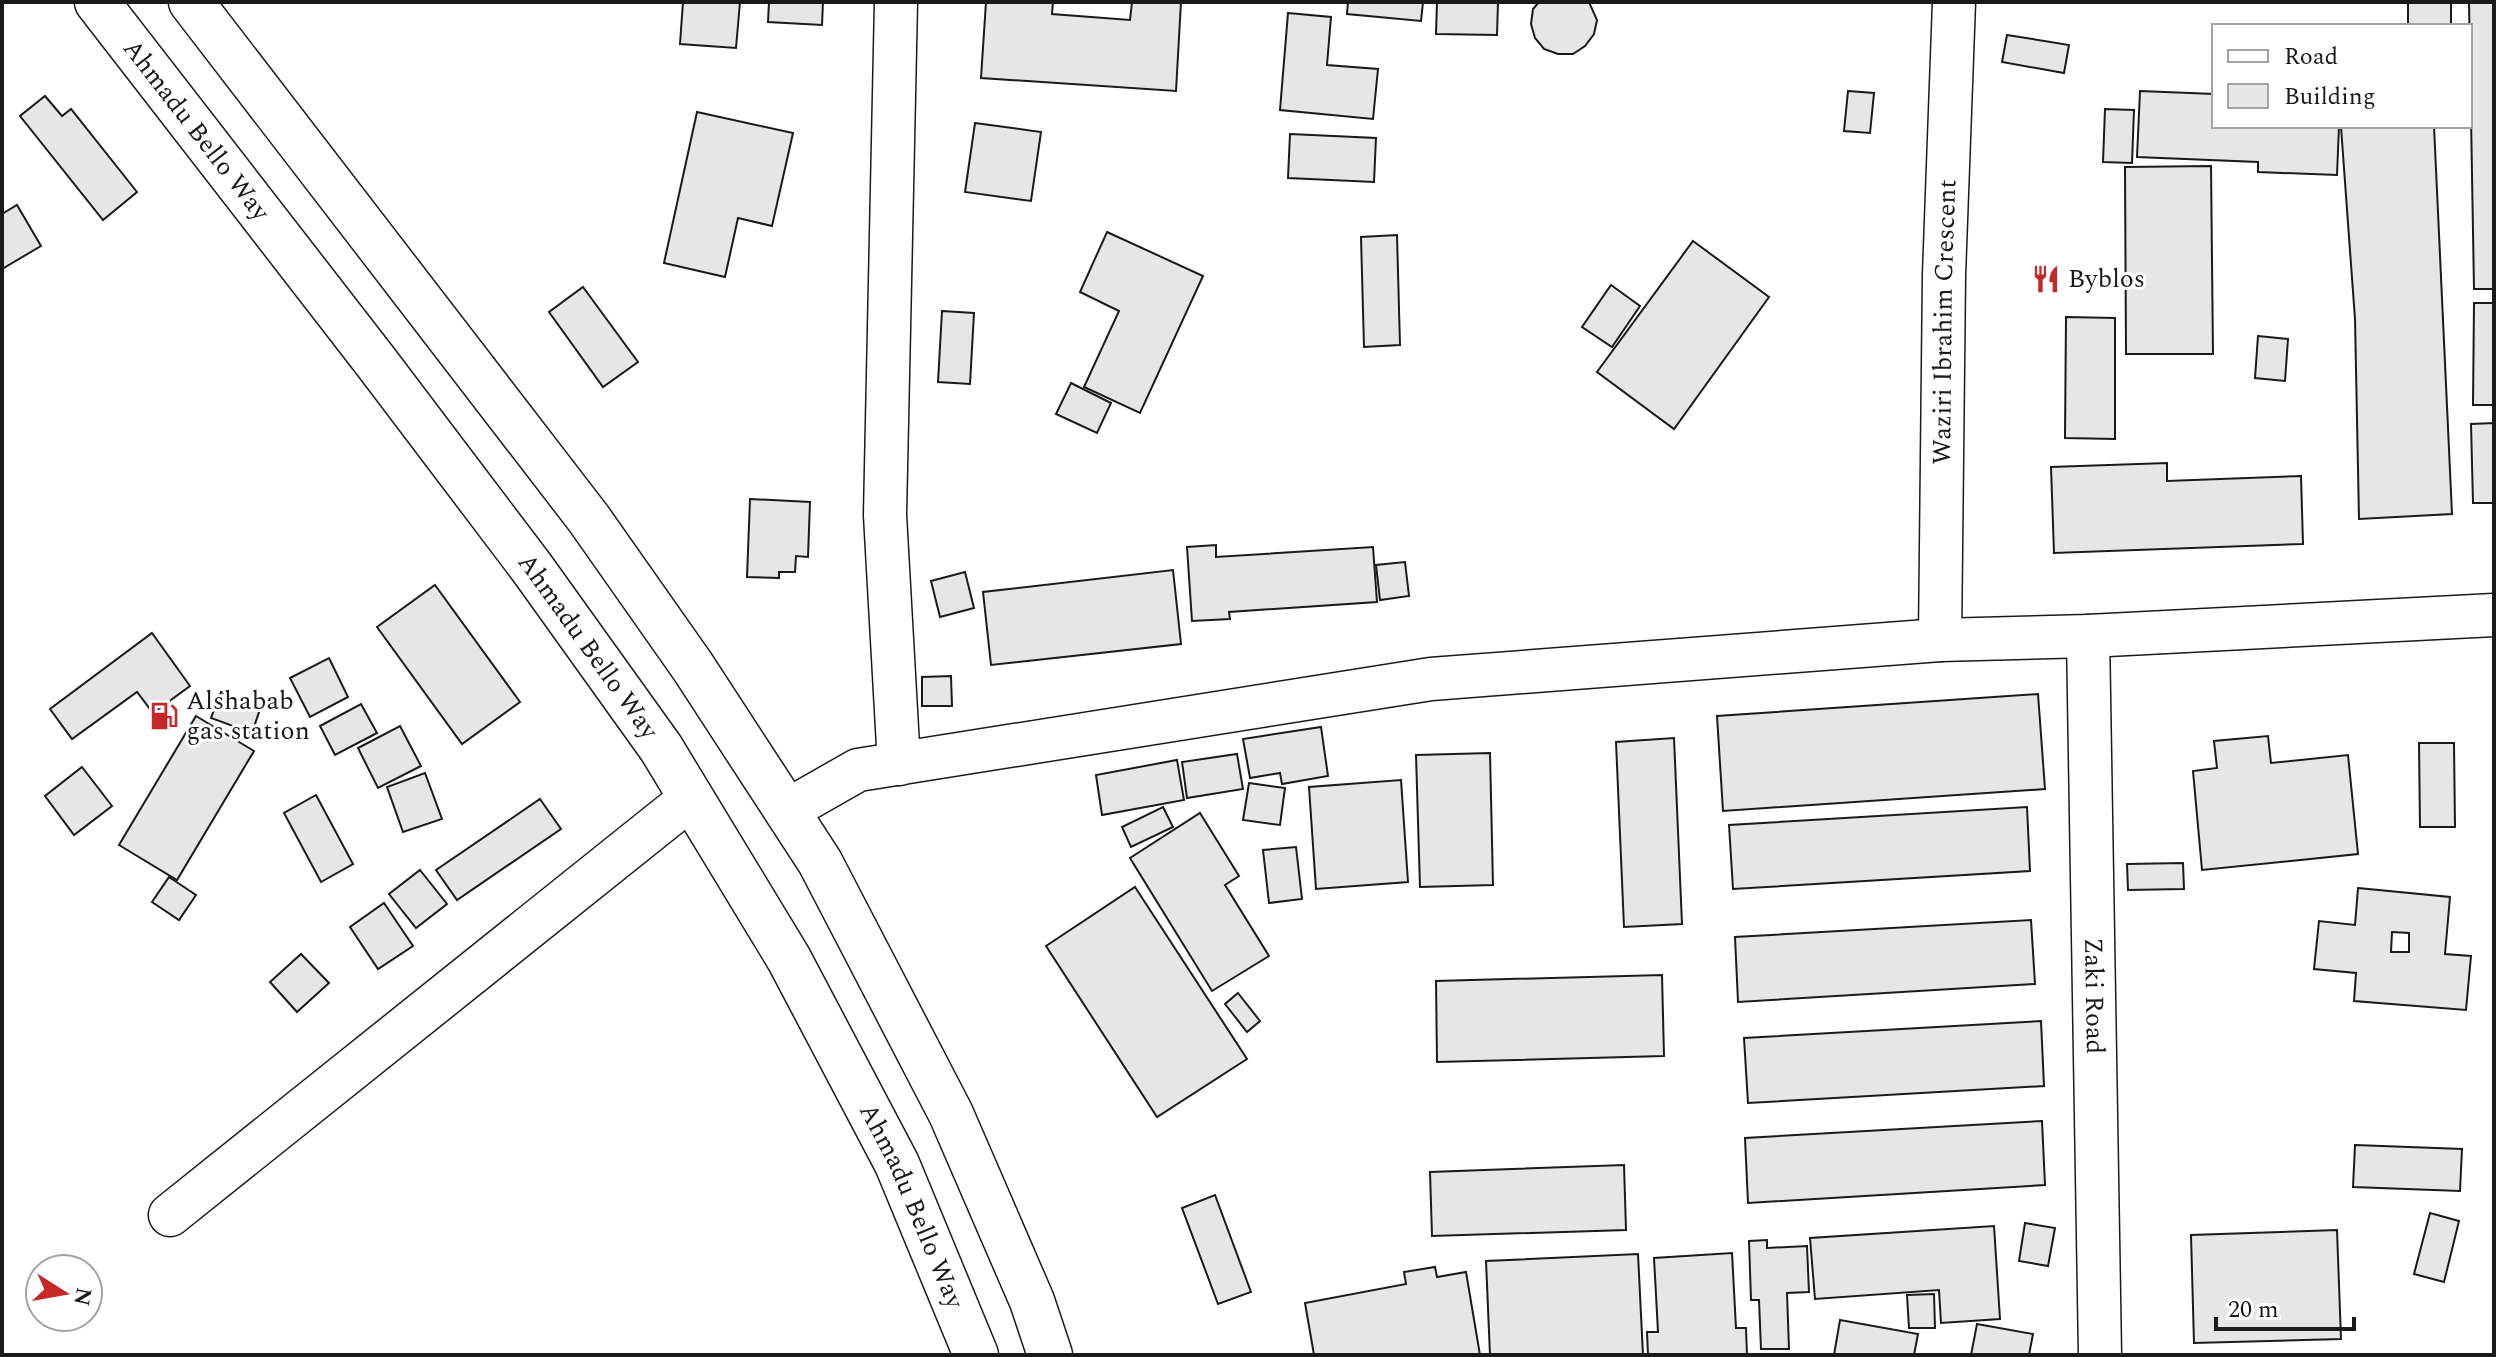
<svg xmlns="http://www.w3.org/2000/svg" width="2496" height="1357" viewBox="0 0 2496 1357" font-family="Spectral,serif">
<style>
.building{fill:#e6e6e6;stroke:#1a1a1a;stroke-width:2;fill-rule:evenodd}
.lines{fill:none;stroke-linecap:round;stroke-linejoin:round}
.street-casing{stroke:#1a1a1a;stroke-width:45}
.primary-casing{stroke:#1a1a1a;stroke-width:47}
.street{stroke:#fff;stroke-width:42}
.primary{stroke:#fff;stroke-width:44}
.labels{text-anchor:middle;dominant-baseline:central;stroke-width:6;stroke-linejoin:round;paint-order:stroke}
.street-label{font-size:26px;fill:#1a1a1a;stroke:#fff}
.poi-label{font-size:26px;fill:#1a1a1a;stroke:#fff;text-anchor:start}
</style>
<rect width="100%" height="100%" fill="#fff"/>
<g class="building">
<path d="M 683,2 L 740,2 L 736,48 L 680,44 Z"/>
<path d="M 769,2 L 823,2 L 822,25 L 768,22 Z"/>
<path d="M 986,2 L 1053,2 L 1052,14 L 1130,20 L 1132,2 L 1181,2 L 1176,91 L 981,78 Z"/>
<path d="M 1348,2 L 1423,2 L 1421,21 L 1347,14 Z"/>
<path d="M 1437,2 L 1498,2 L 1497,35 L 1436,34 Z"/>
<path d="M 1539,2 L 1589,2 L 1597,20 L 1594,34 L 1585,46 L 1573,54 L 1558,54 L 1544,49 L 1535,38 L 1531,24 L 1533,9 Z"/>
<rect x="2408" y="2" width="43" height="24"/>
<path d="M 2469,2 L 2494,2 L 2494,289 L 2474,289 Z"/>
<path d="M 1288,13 L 1331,17 L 1327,65 L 1378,69 L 1373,119 L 1280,110 Z"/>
<path d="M 2007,35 L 2069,45 L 2064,73 L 2002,62 Z"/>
<path d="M 1848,91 L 1874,93 L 1870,133 L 1844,131 Z"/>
<path d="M 2140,91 L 2214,94 L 2214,126 L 2339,126 L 2337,175 L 2258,172 L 2258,162 L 2137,157 Z"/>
<path d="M 45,96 L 62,116 L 71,109 L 137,192 L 103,220 L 20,116 Z"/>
<path d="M 2105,109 L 2134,110 L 2132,163 L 2103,162 Z"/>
<path d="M 697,112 L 793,133 L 772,226 L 738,218 L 725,277 L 664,263 Z"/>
<path d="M 975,123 L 1041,132 L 1031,201 L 965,192 Z"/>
<path d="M 2434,126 L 2452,514 L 2359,519 L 2355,319 L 2341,127 Z"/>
<path d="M 1290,134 L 1376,138 L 1374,182 L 1288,178 Z"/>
<path d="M 2211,166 L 2213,354 L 2126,354 L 2125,167 Z"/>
<path d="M 17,205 L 41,246 L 2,269 L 2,214 Z"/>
<path d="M 1107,232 L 1203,276 L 1140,413 L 1084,387 L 1119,311 L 1080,292 Z"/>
<path d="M 1397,235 L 1400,345 L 1364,347 L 1361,237 Z"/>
<path d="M 1693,241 L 1769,297 L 1674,429 L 1597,372 Z"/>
<path d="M 1611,285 L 1640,306 L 1612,347 L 1582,327 Z"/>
<path d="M 583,287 L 638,362 L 603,387 L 549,312 Z"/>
<path d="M 2474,303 L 2494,303 L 2494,405 L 2473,405 Z"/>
<path d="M 942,311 L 974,313 L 970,384 L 938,382 Z"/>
<path d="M 2066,317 L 2115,318 L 2115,439 L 2065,438 Z"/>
<path d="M 2258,336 L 2288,339 L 2285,381 L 2255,378 Z"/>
<path d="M 1071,383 L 1111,403 L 1097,433 L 1056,414 Z"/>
<path d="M 2494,423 L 2494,503 L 2473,503 L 2471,424 Z"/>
<path d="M 2167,463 L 2167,481 L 2301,476 L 2303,544 L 2054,553 L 2051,467 Z"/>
<path d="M 750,499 L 810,502 L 808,557 L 796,556 L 795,572 L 779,572 L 779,578 L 747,577 Z"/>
<path d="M 1216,545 L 1216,557 L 1373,547 L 1377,602 L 1229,612 L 1230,619 L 1192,621 L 1187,547 Z"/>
<path d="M 1405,562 L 1409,596 L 1380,600 L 1376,565 Z"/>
<path d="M 1173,570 L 1181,644 L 991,665 L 983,592 Z"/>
<path d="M 965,572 L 974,608 L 940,617 L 931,581 Z"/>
<path d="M 435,585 L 520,702 L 462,744 L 377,627 Z"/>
<path d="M 152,633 L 190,686 L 153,713 L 137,692 L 72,739 L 50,709 Z"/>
<path d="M 329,658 L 348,697 L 310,717 L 290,678 Z"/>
<path d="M 951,676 L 952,706 L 922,706 L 922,677 Z"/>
<path d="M 221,692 L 261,706 L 252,733 L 211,718 Z"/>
<path d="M 2038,694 L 2045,789 L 1723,811 L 1717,716 Z"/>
<path d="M 361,704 L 377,733 L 335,755 L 320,726 Z"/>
<path d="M 196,716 L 254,751 L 177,880 L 119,845 Z"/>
<path d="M 400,726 L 421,766 L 378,788 L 358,748 Z"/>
<path d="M 1321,727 L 1328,776 L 1282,784 L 1280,773 L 1250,778 L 1243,739 Z"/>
<path d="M 2268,736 L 2271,763 L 2348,755 L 2358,854 L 2202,870 L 2193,771 L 2217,768 L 2214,741 Z"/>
<path d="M 1674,738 L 1682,924 L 1624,927 L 1616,742 Z"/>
<path d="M 2419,743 L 2454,743 L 2455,827 L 2420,827 Z"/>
<path d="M 1490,753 L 1493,885 L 1420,887 L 1416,755 Z"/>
<path d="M 1237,754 L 1243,789 L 1187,798 L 1182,762 Z"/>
<path d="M 1177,760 L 1184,800 L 1102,815 L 1096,775 Z"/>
<path d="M 82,767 L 112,806 L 74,835 L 45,796 Z"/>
<path d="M 425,773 L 442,819 L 403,832 L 387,787 Z"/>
<path d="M 1401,780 L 1408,882 L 1316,889 L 1309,787 Z"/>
<path d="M 1249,783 L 1285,788 L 1280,825 L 1243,820 Z"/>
<path d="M 316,795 L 353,864 L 321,882 L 284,813 Z"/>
<path d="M 540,799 L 561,829 L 457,900 L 436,870 Z"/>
<path d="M 1163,807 L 1173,827 L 1131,847 L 1122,827 Z"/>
<path d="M 2027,807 L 2030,871 L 1733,889 L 1729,825 Z"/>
<path d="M 1200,813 L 1239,876 L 1225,885 L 1269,956 L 1212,991 L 1130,858 Z"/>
<path d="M 1296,847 L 1302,899 L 1269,903 L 1263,850 Z"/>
<path d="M 2183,863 L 2184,889 L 2128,890 L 2127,864 Z"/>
<path d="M 420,870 L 447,904 L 416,928 L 389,894 Z"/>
<path d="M 169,877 L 196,895 L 179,920 L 152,902 Z"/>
<path d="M 1135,887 L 1247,1059 L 1157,1117 L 1046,946 Z"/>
<path d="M 2358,888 L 2450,897 L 2445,954 L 2471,956 L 2466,1010 L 2354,1001 L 2356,973 L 2314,969 L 2319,921 L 2355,925 ZM 2392,932 L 2409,933 L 2409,952 L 2391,952 Z"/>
<path d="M 384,903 L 413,946 L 378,969 L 350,927 Z"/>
<path d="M 2031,920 L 2035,984 L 1738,1002 L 1735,937 Z"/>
<path d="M 301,954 L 329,983 L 297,1012 L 270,982 Z"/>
<path d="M 1662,975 L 1664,1056 L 1437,1062 L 1436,981 Z"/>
<path d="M 1238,993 L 1260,1021 L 1247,1032 L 1225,1004 Z"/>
<path d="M 2041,1021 L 2044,1086 L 1748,1103 L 1744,1038 Z"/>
<path d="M 2042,1121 L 2045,1185 L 1748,1203 L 1745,1138 Z"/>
<path d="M 2355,1145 L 2462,1149 L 2460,1191 L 2353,1187 Z"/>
<path d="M 1624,1165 L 1626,1230 L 1432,1236 L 1430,1172 Z"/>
<path d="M 1215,1195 L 1251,1292 L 1218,1304 L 1182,1208 Z"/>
<path d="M 2430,1213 L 2459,1221 L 2444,1282 L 2414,1274 Z"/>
<path d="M 2025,1223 L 2055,1228 L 2048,1266 L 2019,1261 Z"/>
<path d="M 1994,1226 L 2000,1319 L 1941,1323 L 1939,1290 L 1815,1299 L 1810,1238 Z"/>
<path d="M 2337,1230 L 2341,1339 L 2194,1343 L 2191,1235 Z"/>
<path d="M 1767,1240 L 1767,1248 L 1807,1246 L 1809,1292 L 1787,1293 L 1789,1349 L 1761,1349 L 1759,1300 L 1751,1300 L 1749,1241 Z"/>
<path d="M 1732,1253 L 1736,1328 L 1746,1328 L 1747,1355 L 1648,1355 L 1647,1332 L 1658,1332 L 1654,1258 Z"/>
<path d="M 1638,1254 L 1643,1355 L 1490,1355 L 1486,1261 Z"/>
<path d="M 1435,1267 L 1437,1277 L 1466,1272 L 1480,1355 L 1314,1355 L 1305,1303 L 1406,1284 L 1404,1272 Z"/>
<path d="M 1934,1294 L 1935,1328 L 1909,1328 L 1907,1295 Z"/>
<path d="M 1840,1320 L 1918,1334 L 1914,1355 L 1834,1355 Z"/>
<path d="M 1977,1324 L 2033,1334 L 2029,1355 L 1971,1355 Z"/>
</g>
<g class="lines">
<defs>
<g id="street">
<path d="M 896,2 L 885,515 L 899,764"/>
<path id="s1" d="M 2088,636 L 2100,1355"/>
<path id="s2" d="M 1940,640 L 1944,275 L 1954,2"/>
<path d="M 786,811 L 858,770 L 1431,679 L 1940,640 L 2088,636 L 2494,615"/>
<path d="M 170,1215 L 691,798"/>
</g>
<g id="primary">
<path id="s3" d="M 97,2 L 376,362 L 532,568 L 661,748 L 789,959 L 897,1164 L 976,1355"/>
<path d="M 191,2 L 589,519 L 693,667 L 820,862 L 951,1114 L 1032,1301 L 1050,1355"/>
</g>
</defs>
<use href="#street" class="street-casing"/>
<use href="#primary" class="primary-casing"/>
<use href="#street" class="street"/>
<use href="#primary" class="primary"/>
</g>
<defs>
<symbol id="restaurant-bare" viewBox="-9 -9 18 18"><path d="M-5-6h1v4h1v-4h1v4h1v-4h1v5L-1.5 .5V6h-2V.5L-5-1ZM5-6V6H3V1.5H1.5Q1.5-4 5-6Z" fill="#c62828" stroke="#fff" stroke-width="2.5" paint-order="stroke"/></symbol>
<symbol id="fuel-bare" viewBox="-9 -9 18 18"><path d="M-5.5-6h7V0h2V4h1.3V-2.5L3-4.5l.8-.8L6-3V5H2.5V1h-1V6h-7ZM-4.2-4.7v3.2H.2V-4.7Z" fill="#c62828" stroke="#fff" stroke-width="2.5" paint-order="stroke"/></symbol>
</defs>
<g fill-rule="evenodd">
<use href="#restaurant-bare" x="2026" y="259" width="40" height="40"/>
<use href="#fuel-bare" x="144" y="696" width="40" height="40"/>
</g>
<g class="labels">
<g class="street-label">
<text stroke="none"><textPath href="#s3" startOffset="162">Ahmadu Bello Way</textPath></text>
<text stroke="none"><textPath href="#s2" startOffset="318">Waziri Ibrahim Crescent</textPath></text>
<text stroke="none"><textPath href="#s3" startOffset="810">Ahmadu Bello Way</textPath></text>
<text stroke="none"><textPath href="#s1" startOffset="360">Zaki Road</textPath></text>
<text stroke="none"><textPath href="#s3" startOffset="1458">Ahmadu Bello Way</textPath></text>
</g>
<g class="poi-label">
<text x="2068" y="279">Byblos</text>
<text x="186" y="701">Alshabab<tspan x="186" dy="30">gas station</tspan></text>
</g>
</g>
<rect width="2496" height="1357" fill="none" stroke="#1a1a1a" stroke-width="8"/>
<rect x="2212" y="24" width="260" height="104" fill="#ffffff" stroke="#a3a3a3" stroke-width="2"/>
<rect x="2228" y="50" width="40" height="12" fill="#ffffff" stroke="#a3a3a3" stroke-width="2"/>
<text x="2284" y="64" font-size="24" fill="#1a1a1a">Road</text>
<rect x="2228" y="84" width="40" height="24" fill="#e6e6e6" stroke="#a3a3a3" stroke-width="2"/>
<text x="2284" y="104" font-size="24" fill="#1a1a1a">Building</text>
<g transform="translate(64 1293) rotate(101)"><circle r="38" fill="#ffffff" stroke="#a3a3a3" stroke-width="2"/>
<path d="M0-6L14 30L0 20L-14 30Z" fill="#c62828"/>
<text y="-12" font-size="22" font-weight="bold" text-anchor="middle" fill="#1a1a1a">N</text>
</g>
<path d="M2216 1317v12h138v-12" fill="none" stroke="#1a1a1a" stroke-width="4"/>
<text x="2228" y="1317" font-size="24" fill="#1a1a1a" stroke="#ffffff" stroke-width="6" paint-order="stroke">20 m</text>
</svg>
